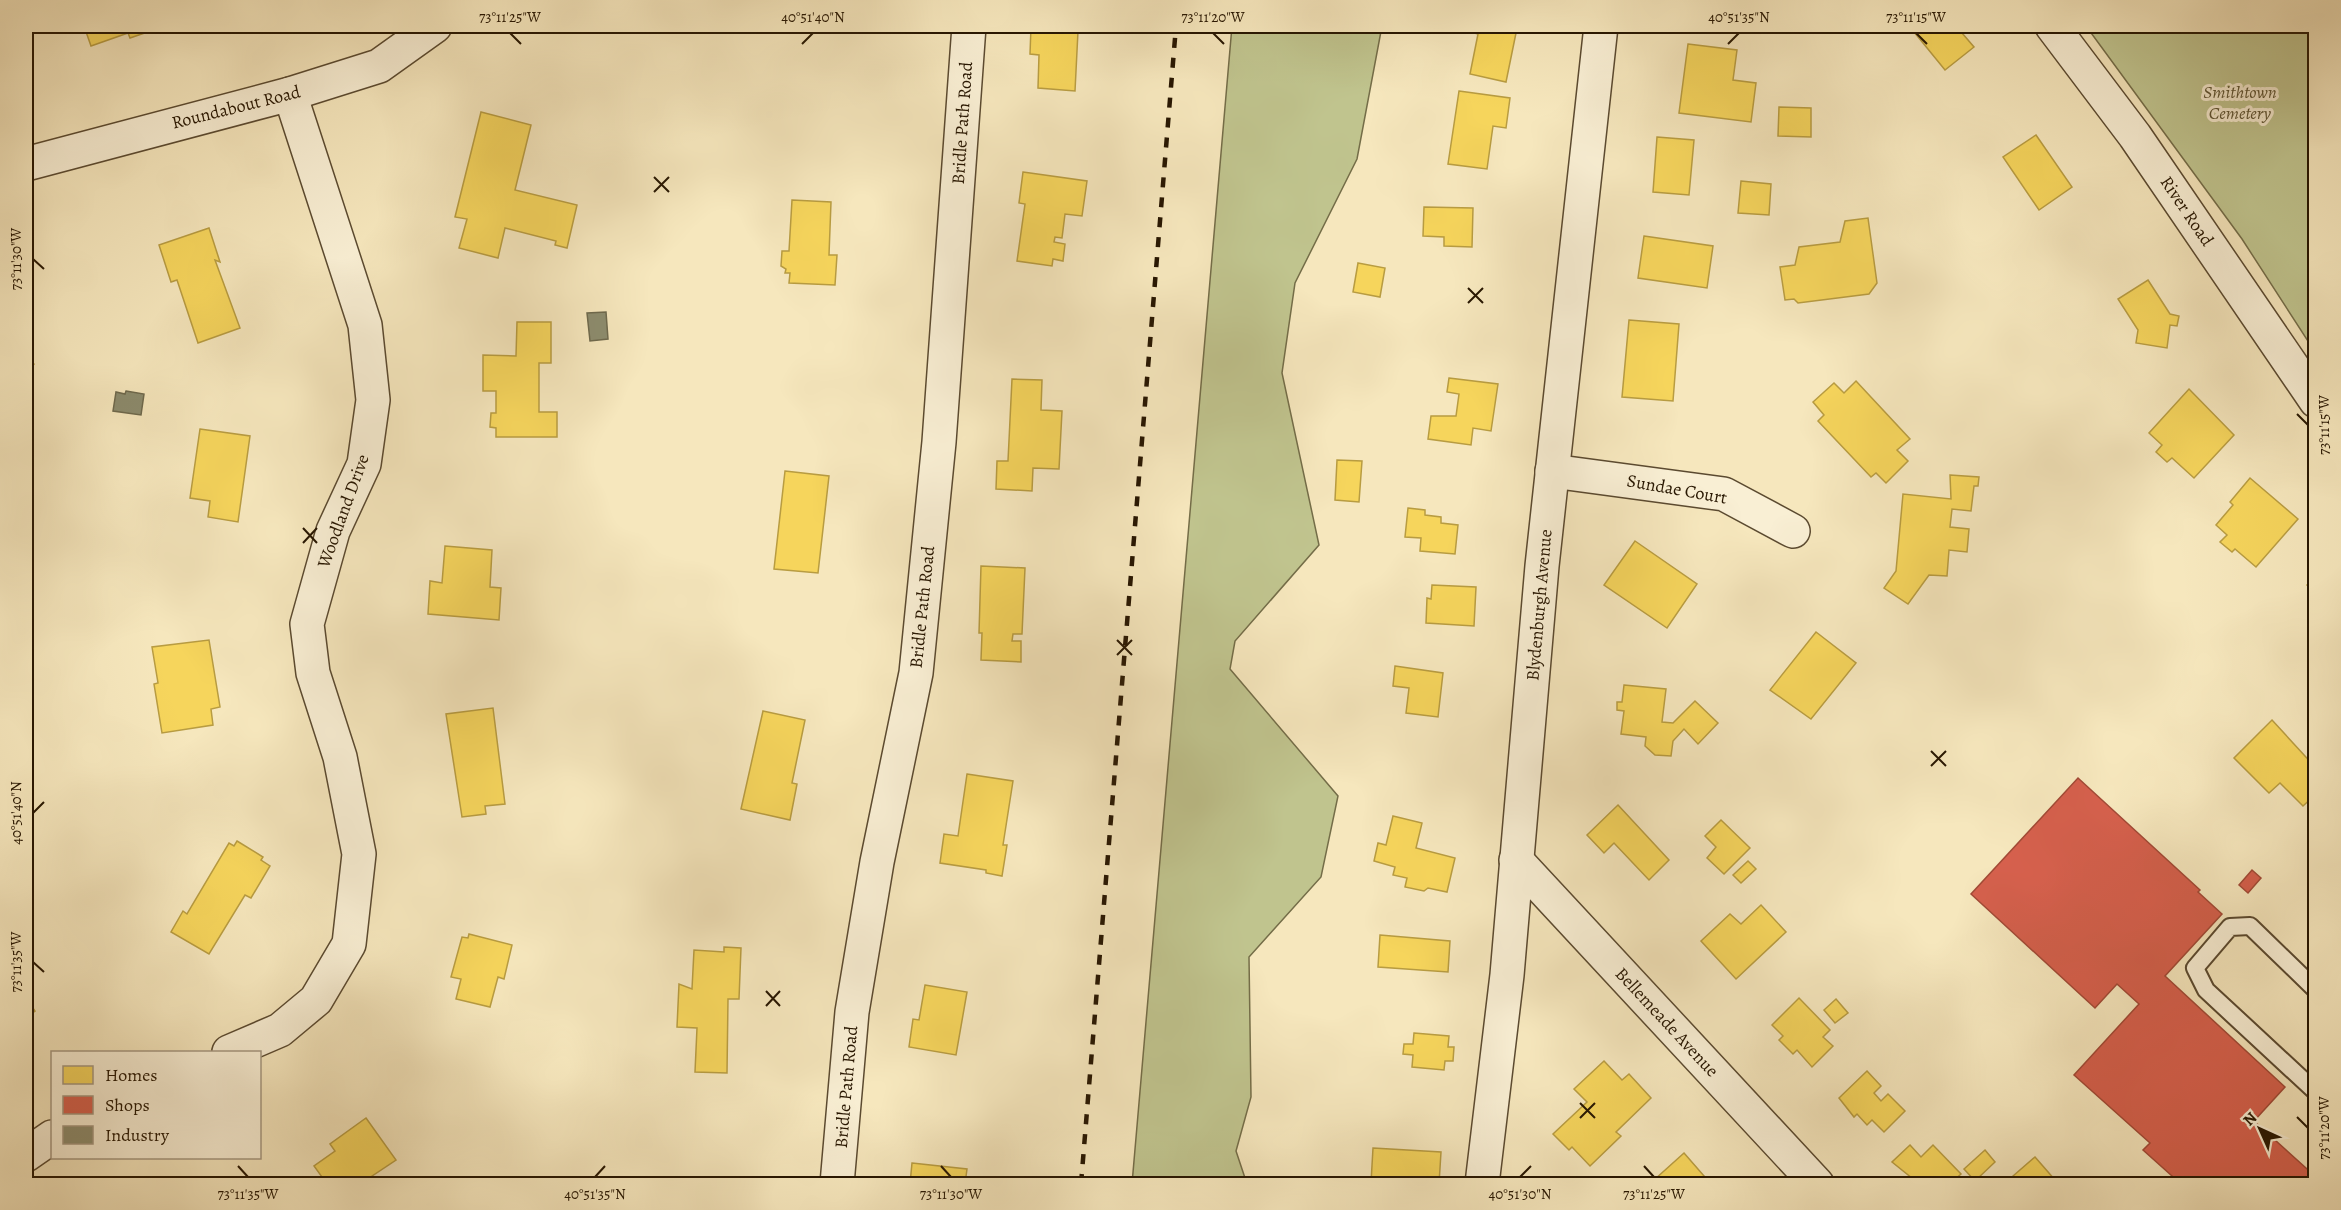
<svg xmlns="http://www.w3.org/2000/svg" width="2341" height="1210" viewBox="0 0 2341 1210" font-family="Alegreya,serif">
<style>
.green{fill:#c0c48e;stroke:#746d48;stroke-width:1.5}
.homes{fill:#f6d55c;stroke:#b89c41;stroke-width:1.5}
.shops{fill:#d6604d;stroke:#a24a36;stroke-width:1.5}
.industry{fill:#8c8c6e;stroke:#6e694d;stroke-width:1.5}
.lines{fill:none;stroke-linecap:round;stroke-linejoin:round}
.service-casing{stroke:#5b4a30;stroke-width:20}
.minor-casing{stroke:#5b4a30;stroke-width:36}
.tertiary-casing{stroke:#5b4a30;stroke-width:36}
.service{stroke:#f9efd4;stroke-width:16}
.minor{stroke:#f9efd4;stroke-width:33}
.tertiary{stroke:#f9efd4;stroke-width:33}
.rail{stroke:#271601;stroke-width:4.5;stroke-dasharray:10 10;stroke-linecap:butt}
.ticks{fill:none;stroke:#271601;stroke-width:2}
.labels{text-anchor:middle;dominant-baseline:central;stroke-width:6;stroke-linejoin:round;paint-order:stroke}
.park-label{font-size:18px;font-style:italic;fill:#5d5332;stroke:#f9efd4}
.street-label{font-size:18px;fill:#271601;stroke:#f9efd4}
.neatline{fill:none;stroke:#271601;stroke-width:2}
.ticks-label{font-size:15px;text-anchor:middle;fill:#271601}
</style>
<rect width="100%" height="100%" fill="#f6e7bd"/>
<filter id="stains"><feTurbulence type="fractalNoise" baseFrequency=".00333" numOctaves="4"/><feColorMatrix values="0 0 0 0 .2 0 0 0 0 .09 0 0 0 0 .02 0 0 0 .5 -.17"/></filter>
<radialGradient id="worn" r=".72"><stop offset=".6" stop-color="#630" stop-opacity="0"/><stop offset="1" stop-color="#630" stop-opacity=".3"/></radialGradient>
<g class="green">
<path d="M 1232,26 L 1382,26 L 1357,159 L 1295,283 L 1282,373 L 1319,545 L 1235,641 L 1230,669 L 1338,796 L 1321,877 L 1249,957 L 1251,1097 L 1236,1151 L 1247,1184 L 1132,1184 Z"/>
<path d="M 2086,26 L 2315,26 L 2315,352 L 2242,239 Z"/>
</g>
<g class="homes">
<path d="M 84,26 L 165,26 L 130,38 L 128,33 L 91,46 Z"/>
<path d="M 1038,26 L 1072,26 L 1072,31 L 1078,31 L 1075,91 L 1038,88 L 1039,55 L 1030,54 L 1031,27 Z"/>
<path d="M 1468,26 L 1511,26 L 1510,32 L 1516,33 L 1506,82 L 1470,74 L 1478,34 L 1467,31 Z"/>
<path d="M 1749,26 L 1781,26 L 1780,31 Z"/>
<path d="M 1913,26 L 1956,26 L 1974,47 L 1945,70 L 1910,27 Z"/>
<path d="M 1688,44 L 1737,50 L 1733,80 L 1756,83 L 1751,122 L 1679,113 Z"/>
<path d="M 1459,91 L 1510,98 L 1506,128 L 1493,126 L 1487,169 L 1448,164 Z"/>
<path d="M 1779,107 L 1811,108 L 1811,137 L 1778,136 Z"/>
<path d="M 481,112 L 531,125 L 515,190 L 577,205 L 567,248 L 555,245 L 556,241 L 505,228 L 498,258 L 459,248 L 467,219 L 455,217 Z"/>
<path d="M 2036,135 L 2072,187 L 2039,210 L 2003,157 Z"/>
<path d="M 1657,137 L 1694,140 L 1689,195 L 1653,192 Z"/>
<path d="M 1023,172 L 1087,181 L 1082,216 L 1065,214 L 1062,238 L 1055,237 L 1054,242 L 1065,244 L 1063,261 L 1053,259 L 1052,266 L 1017,261 L 1025,204 L 1019,203 Z"/>
<path d="M 1741,181 L 1771,184 L 1769,215 L 1738,213 Z"/>
<path d="M 792,200 L 831,202 L 829,255 L 837,255 L 835,285 L 789,283 L 790,273 L 785,273 L 786,269 L 781,266 L 782,251 L 789,251 Z"/>
<path d="M 1424,207 L 1473,208 L 1472,247 L 1444,246 L 1444,237 L 1423,236 Z"/>
<path d="M 1868,218 L 1877,283 L 1869,294 L 1798,303 L 1794,299 L 1785,300 L 1780,267 L 1795,265 L 1799,247 L 1840,242 L 1845,221 Z"/>
<path d="M 209,228 L 220,262 L 215,260 L 240,328 L 198,343 L 177,280 L 171,282 L 159,245 Z"/>
<path d="M 1644,236 L 1713,246 L 1707,288 L 1638,278 Z"/>
<path d="M 1358,263 L 1385,268 L 1380,297 L 1353,292 Z"/>
<path d="M 2148,280 L 2170,314 L 2179,316 L 2177,326 L 2170,325 L 2167,348 L 2136,343 L 2138,330 L 2118,299 Z"/>
<path d="M 1629,320 L 1679,324 L 1673,401 L 1622,397 Z"/>
<path d="M 517,322 L 551,322 L 551,363 L 539,363 L 539,412 L 557,412 L 557,437 L 496,437 L 496,428 L 490,427 L 491,413 L 496,413 L 496,391 L 483,391 L 483,355 L 516,356 Z"/>
<path d="M 26,357 L 34,364 L 26,375 Z"/>
<path d="M 1449,378 L 1498,384 L 1491,431 L 1473,428 L 1471,445 L 1428,439 L 1431,416 L 1456,416 L 1459,394 L 1447,392 Z"/>
<path d="M 1012,379 L 1042,380 L 1041,410 L 1062,411 L 1059,469 L 1033,468 L 1032,491 L 996,489 L 997,461 L 1008,461 Z"/>
<path d="M 1856,381 L 1910,439 L 1897,450 L 1908,461 L 1886,483 L 1876,473 L 1871,477 L 1818,421 L 1824,415 L 1813,402 L 1834,383 L 1844,393 Z"/>
<path d="M 2189,389 L 2234,435 L 2194,478 L 2172,458 L 2167,462 L 2156,452 L 2162,445 L 2149,433 Z"/>
<path d="M 200,429 L 250,436 L 238,522 L 208,517 L 210,501 L 190,498 Z"/>
<path d="M 1337,460 L 1362,461 L 1359,502 L 1335,500 Z"/>
<path d="M 785,471 L 829,476 L 818,573 L 774,569 Z"/>
<path d="M 1950,475 L 1979,477 L 1978,486 L 1974,486 L 1971,511 L 1952,509 L 1950,527 L 1969,529 L 1967,552 L 1949,550 L 1947,576 L 1929,575 L 1908,604 L 1884,588 L 1896,571 L 1903,494 L 1951,499 Z"/>
<path d="M 2250,478 L 2298,519 L 2256,567 L 2235,549 L 2232,552 L 2220,542 L 2227,535 L 2216,525 L 2233,505 L 2230,502 Z"/>
<path d="M 1408,508 L 1425,510 L 1425,515 L 1441,517 L 1441,523 L 1458,525 L 1455,554 L 1420,551 L 1421,538 L 1405,537 Z"/>
<path d="M 1635,541 L 1697,584 L 1667,628 L 1604,585 Z"/>
<path d="M 445,546 L 492,550 L 490,587 L 501,588 L 499,620 L 428,614 L 430,581 L 442,583 Z"/>
<path d="M 981,566 L 1025,568 L 1022,634 L 1013,634 L 1012,641 L 1021,641 L 1021,662 L 981,660 L 982,633 L 979,633 Z"/>
<path d="M 2316,577 L 2316,594 L 2307,585 Z"/>
<path d="M 1432,585 L 1476,587 L 1474,626 L 1426,623 L 1427,598 L 1431,599 Z"/>
<path d="M 1816,632 L 1856,663 L 1811,719 L 1770,690 Z"/>
<path d="M 209,640 L 220,707 L 211,709 L 213,725 L 162,733 L 154,684 L 158,683 L 152,647 Z"/>
<path d="M 1395,666 L 1443,673 L 1438,717 L 1406,713 L 1409,688 L 1393,686 Z"/>
<path d="M 1624,685 L 1666,689 L 1662,722 L 1673,723 L 1695,701 L 1718,723 L 1698,744 L 1684,729 L 1673,741 L 1671,756 L 1655,755 L 1645,746 L 1646,737 L 1621,734 L 1624,711 L 1617,710 L 1617,702 L 1622,702 Z"/>
<path d="M 493,708 L 505,804 L 485,806 L 486,814 L 462,817 L 446,714 Z"/>
<path d="M 763,711 L 805,720 L 792,783 L 797,784 L 790,820 L 741,809 Z"/>
<path d="M 2272,720 L 2316,768 L 2316,794 L 2303,806 L 2280,783 L 2269,793 L 2234,758 Z"/>
<path d="M 967,774 L 1013,781 L 1003,845 L 1007,845 L 1002,876 L 986,873 L 986,870 L 940,863 L 944,834 L 958,836 Z"/>
<path d="M 1618,805 L 1669,860 L 1649,880 L 1614,843 L 1604,853 L 1587,835 Z"/>
<path d="M 1393,816 L 1422,823 L 1416,848 L 1455,858 L 1447,892 L 1428,888 L 1424,891 L 1405,887 L 1407,878 L 1393,875 L 1395,867 L 1374,861 L 1378,843 L 1386,845 Z"/>
<path d="M 1721,820 L 1750,848 L 1724,874 L 1707,858 L 1716,847 L 1705,836 Z"/>
<path d="M 237,841 L 263,857 L 261,860 L 270,866 L 251,898 L 245,895 L 209,954 L 171,932 L 183,911 L 187,914 L 229,843 L 234,846 Z"/>
<path d="M 1748,861 L 1756,869 L 1741,883 L 1733,875 Z"/>
<path d="M 1761,905 L 1786,932 L 1736,979 L 1701,941 L 1730,914 L 1741,924 Z"/>
<path d="M 469,934 L 512,945 L 504,979 L 498,977 L 490,1007 L 456,999 L 461,979 L 451,977 L 462,937 L 468,938 Z"/>
<path d="M 1380,935 L 1450,941 L 1448,972 L 1378,967 Z"/>
<path d="M 724,947 L 741,948 L 739,999 L 728,999 L 727,1073 L 695,1072 L 697,1028 L 677,1027 L 679,984 L 692,989 L 694,950 L 724,952 Z"/>
<path d="M 925,985 L 967,992 L 956,1055 L 909,1047 L 913,1019 L 919,1020 Z"/>
<path d="M 26,998 L 35,1011 L 26,1018 Z"/>
<path d="M 1799,998 L 1830,1030 L 1823,1037 L 1833,1046 L 1812,1067 L 1797,1050 L 1793,1054 L 1779,1040 L 1783,1036 L 1772,1025 Z"/>
<path d="M 1836,999 L 1848,1013 L 1835,1023 L 1824,1010 Z"/>
<path d="M 1414,1033 L 1449,1036 L 1448,1047 L 1454,1047 L 1453,1061 L 1445,1061 L 1444,1070 L 1412,1067 L 1413,1055 L 1403,1054 L 1404,1044 L 1413,1044 Z"/>
<path d="M 1604,1061 L 1622,1080 L 1629,1074 L 1651,1098 L 1616,1132 L 1621,1136 L 1590,1166 L 1572,1147 L 1569,1150 L 1553,1134 L 1587,1102 L 1574,1089 Z"/>
<path d="M 1867,1071 L 1881,1086 L 1874,1093 L 1881,1101 L 1888,1094 L 1905,1111 L 1884,1132 L 1872,1120 L 1867,1125 L 1857,1114 L 1854,1117 L 1839,1098 Z"/>
<path d="M 366,1118 L 396,1160 L 360,1184 L 327,1184 L 314,1166 L 335,1151 L 330,1144 Z"/>
<path d="M 1910,1145 L 1921,1157 L 1933,1145 L 1961,1174 L 1950,1184 L 1911,1184 L 1909,1182 L 1913,1179 L 1892,1162 Z"/>
<path d="M 1373,1148 L 1441,1152 L 1439,1184 L 1371,1183 Z"/>
<path d="M 1985,1150 L 1995,1162 L 1975,1181 L 1964,1169 Z"/>
<path d="M 1684,1153 L 1711,1184 L 1658,1184 L 1654,1180 Z"/>
<path d="M 2035,1157 L 2055,1180 L 2050,1184 L 2020,1184 L 2013,1176 Z"/>
<path d="M 912,1163 L 967,1169 L 965,1184 L 910,1184 Z"/>
</g>
<g class="shops">
<path d="M 2078,778 L 2200,890 L 2198,892 L 2222,914 L 2165,976 L 2285,1087 L 2254,1121 L 2316,1177 L 2316,1184 L 2181,1184 L 2143,1150 L 2150,1143 L 2074,1075 L 2139,1004 L 2117,984 L 2095,1008 L 1971,894 Z"/>
<path d="M 2252,870 L 2261,878 L 2248,893 L 2239,885 Z"/>
</g>
<g class="industry">
<path d="M 606,312 L 608,339 L 590,341 L 587,313 Z"/>
<path d="M 126,391 L 144,394 L 141,415 L 113,411 L 116,392 L 125,394 Z"/>
</g>
<g class="lines">
<defs>
<path id="service" d="M 2316,990 L 2250,926 L 2230,927 L 2195,968 L 2206,990 L 2316,1092"/>
<g id="minor">
<path d="M 26,164 L 290,94 L 379,66 L 435,26"/>
<path d="M 1552,471 L 1724,494 L 1793,531"/>
<path d="M 1516,860 L 1817,1184"/>
<path d="M 229,1052 L 280,1030 L 316,1000 L 349,944 L 359,854 L 340,757 L 313,673 L 307,624 L 333,531 L 364,464 L 373,400 L 365,325 L 290,94"/>
<path d="M 26,1155 L 52,1137"/>
<path d="M 837,1184 L 852,1012 L 877,862 L 916,673 L 939,442 L 969,26"/>
<path d="M 1482,1184 L 1507,975 L 1542,566 L 1601,26"/>
</g>
<path id="tertiary" d="M 2052,26 L 2135,136 L 2316,401"/>
</defs>
<use href="#service" class="service-casing"/>
<use href="#minor" class="minor-casing"/>
<use href="#tertiary" class="tertiary-casing"/>
<use href="#service" class="service"/>
<use href="#minor" class="minor"/>
<use href="#tertiary" class="tertiary"/>
<path class="rail" d="M 1081,1184 L 1176,26"/>
</g>
<path class="ticks" d="M 510,33 L 521,44M 1213,33 L 1224,44M 1916,33 L 1927,44M 802,44 L 813,33M 1728,44 L 1739,33M 654,177 L 669,192M 654,192 L 669,177M 33,259 L 44,269M 1468,288 L 1483,303M 1468,303 L 1483,288M 2297,414 L 2308,425M 303,528 L 317,543M 303,543 L 317,528M 1117,640 L 1132,655M 1117,655 L 1132,640M 1931,751 L 1946,766M 1931,766 L 1946,751M 33,813 L 44,802M 33,962 L 44,972M 766,991 L 780,1006M 766,1006 L 780,991M 1580,1103 L 1595,1118M 2297,1117 L 2308,1128M 1580,1118 L 1595,1103M 238,1166 L 248,1177M 941,1166 L 951,1177M 1644,1166 L 1654,1177M 595,1177 L 605,1166M 1520,1177 L 1531,1166"/>
<g class="labels">
<g class="park-label">
<text x="2240" y="92">Smithtown<tspan x="2240" dy="21">Cemetery</tspan></text>
</g>
<g class="street-label">
<text transform="translate(236 107) rotate(-14)">Roundabout Road</text>
<text transform="translate(962 123) rotate(-86)">Bridle Path Road</text>
<text transform="translate(2187 211) rotate(56)">River Road</text>
<text transform="translate(1677 489) rotate(10)">Sundae Court</text>
<text transform="translate(343 511) rotate(-70)">Woodland Drive</text>
<text transform="translate(1539 605) rotate(-85)">Blydenburgh Avenue</text>
<text transform="translate(922 607) rotate(-84)">Bridle Path Road</text>
<text transform="translate(1667 1022) rotate(47)">Bellemeade Avenue</text>
<text transform="translate(846 1087) rotate(-85)">Bridle Path Road</text>
</g>
</g>
<rect width="2341" height="1210" fill="none" stroke="#f6e7bd" stroke-width="66"/>
<rect x="51" y="1051" width="210" height="108" fill="#f9efd4" stroke="#a59880" stroke-width="1.5"/>
<rect x="63" y="1066" width="30" height="18" fill="#f6d55c" stroke="#a59880" stroke-width="1.5"/>
<text x="105" y="1081" font-size="18" fill="#271601">Homes</text>
<rect x="63" y="1096" width="30" height="18" fill="#d6604d" stroke="#a59880" stroke-width="1.5"/>
<text x="105" y="1111" font-size="18" fill="#271601">Shops</text>
<rect x="63" y="1126" width="30" height="18" fill="#8c8c6e" stroke="#a59880" stroke-width="1.5"/>
<text x="105" y="1141" font-size="18" fill="#271601">Industry</text>
<g transform="translate(2260 1129) rotate(315)" stroke="#f9efd4" stroke-width="4.5" paint-order="stroke">
<path d="M0-4.5L10 22L0 15L-10 22Z" fill="#271601"/>
<text y="-9" font-size="16" font-weight="bold" text-anchor="middle" fill="#271601">N</text>
</g>
<rect x="33" y="33" width="2275" height="1144" class="neatline"/>
<g class="ticks-label">
<text x="510" y="22">73°11'25"W</text>
<text x="813" y="22">40°51'40"N</text>
<text x="1213" y="22">73°11'20"W</text>
<text x="1739" y="22">40°51'35"N</text>
<text x="1916" y="22">73°11'15"W</text>
<text transform="translate(16 259) rotate(-90)" y="5">73°11'30"W</text>
<text transform="translate(2324 425) rotate(-90)" y="5">73°11'15"W</text>
<text transform="translate(16 813) rotate(-90)" y="5">40°51'40"N</text>
<text transform="translate(16 962) rotate(-90)" y="5">73°11'35"W</text>
<text transform="translate(2324 1128) rotate(-90)" y="5">73°11'20"W</text>
<text x="248" y="1199">73°11'35"W</text>
<text x="595" y="1199">40°51'35"N</text>
<text x="951" y="1199">73°11'30"W</text>
<text x="1520" y="1199">40°51'30"N</text>
<text x="1654" y="1199">73°11'25"W</text>
</g>
<rect width="100%" height="100%" filter="url(#stains)"/>
<rect width="100%" height="100%" fill="url(#worn)"/>
</svg>
